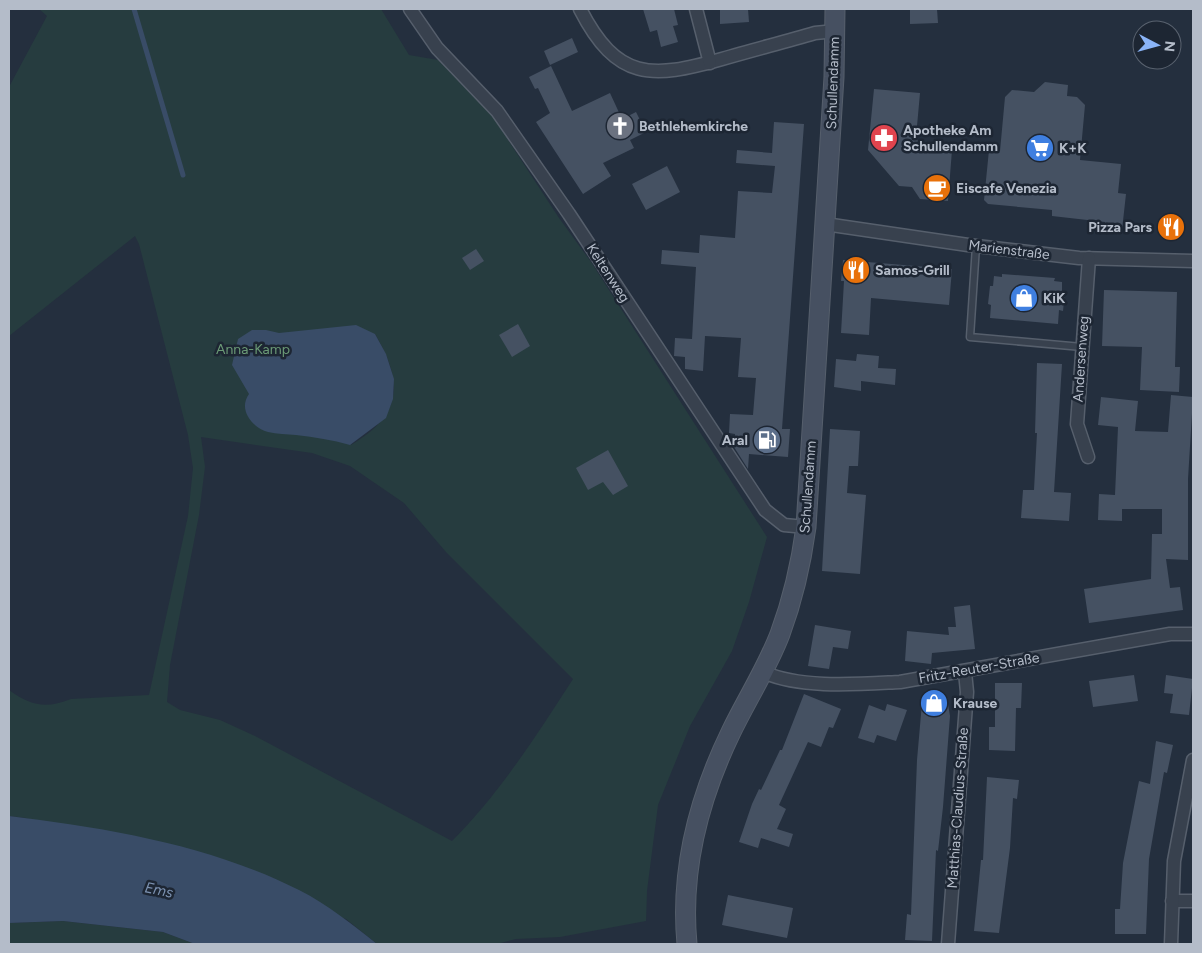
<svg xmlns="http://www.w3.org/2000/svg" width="1202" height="953" viewBox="0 0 1202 953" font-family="Figtree,sans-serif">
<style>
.green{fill:#263c3f;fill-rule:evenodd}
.water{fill:#394c67}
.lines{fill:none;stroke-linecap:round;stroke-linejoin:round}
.stream{stroke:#394c67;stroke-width:5}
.building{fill:#455162}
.lane-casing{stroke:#565f6c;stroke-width:9}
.street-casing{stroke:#565f6c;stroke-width:15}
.secondary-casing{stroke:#565f6c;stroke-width:21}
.lane{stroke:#38414e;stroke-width:6}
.street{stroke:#38414e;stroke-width:12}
.secondary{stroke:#465061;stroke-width:19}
.labels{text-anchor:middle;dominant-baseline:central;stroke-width:5;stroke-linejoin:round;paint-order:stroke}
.street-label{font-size:14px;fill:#b4bcc9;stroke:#1d2633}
.poi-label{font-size:14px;font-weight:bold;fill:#b4bcc9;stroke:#1d2633;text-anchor:start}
.park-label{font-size:14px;fill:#6b9a76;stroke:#1d2633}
.water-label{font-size:15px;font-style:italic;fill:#7c92b1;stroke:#1d2633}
</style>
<rect width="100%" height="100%" fill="#242f3e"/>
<g class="green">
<path d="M 39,9 L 381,9 L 409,55 L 438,60 L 493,117 L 559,218 L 591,262 L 767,537 L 749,602 L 732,651 L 690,726 L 658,805 L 647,891 L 646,921 L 560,937 L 516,939 L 497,944 L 377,944 L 346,919 L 26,818 L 9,816 L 9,690 C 31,706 46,709 71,699 L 149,695 L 188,516 L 193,468 L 188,435 L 139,244 L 135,236 L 9,336 L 9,87 L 47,16 ZM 375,334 C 404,383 402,415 351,445 ZM 201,437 L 312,453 L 350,466 L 404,503 L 446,552 L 573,679 C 536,736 500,793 452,841 L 255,736 L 220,720 L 180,710 L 167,702 L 170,665 L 199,515 L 205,467 Z"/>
<path d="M 63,921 L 163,932 L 195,944 L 9,944 L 9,923 Z"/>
</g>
<g class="water">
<path d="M 356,325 L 375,334 L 386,354 L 394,379 L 393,399 L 386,418 L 350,445 C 332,440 315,437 296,435 C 287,434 277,434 268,432 C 251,427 238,409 249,394 L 232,365 L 238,339 L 252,330 L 266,330 L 279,333 Z"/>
<path d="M 9,816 C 107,828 210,845 299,890 C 327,904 353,925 377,944 L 195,944 L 163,932 L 63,921 L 9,923 Z"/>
</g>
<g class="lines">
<path class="stream" d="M 134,9 L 183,175"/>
</g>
<g class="building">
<path d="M 643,9 L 674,9 L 678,25 L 673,26 L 678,42 L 661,47 L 657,30 L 650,32 Z"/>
<path d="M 720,9 L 748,9 L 749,22 L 720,24 Z"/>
<path d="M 910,9 L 937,9 L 938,23 L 910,24 Z"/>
<path d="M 572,38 L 578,52 L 550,65 L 544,51 Z"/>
<path d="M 551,66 L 572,111 L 610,93 L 622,119 L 636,112 L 646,132 L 630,140 L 634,148 L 603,163 L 611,176 L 583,194 L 536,122 L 550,113 L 538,88 L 535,89 L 529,77 Z"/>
<path d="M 1045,82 L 1068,85 L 1067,96 L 1077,97 L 1085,105 L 1080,160 L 1121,164 L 1118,193 L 1126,194 L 1122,230 L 1105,228 L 1105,222 L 1052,216 L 1052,210 L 988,204 L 984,200 L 989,150 L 1000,151 L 1005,97 L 1012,90 L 1034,92 Z"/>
<path d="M 874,89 L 920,93 L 916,137 L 926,148 L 952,150 L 948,201 L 920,199 L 912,187 L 899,186 L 868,150 Z"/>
<path d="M 774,122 L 804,124 L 782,429 L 790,429 L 788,457 L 749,454 L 748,469 L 734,447 L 735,434 L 729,433 L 730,414 L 753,415 L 756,378 L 738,377 L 741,338 L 705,336 L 703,371 L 685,369 L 685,357 L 674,356 L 675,338 L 692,339 L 696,267 L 661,264 L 662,250 L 699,253 L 700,235 L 735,238 L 738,191 L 772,193 L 775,166 L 736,163 L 737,150 L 772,153 Z"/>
<path d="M 667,166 L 680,192 L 646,210 L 632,184 Z"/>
<path d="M 476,249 L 484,261 L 470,270 L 462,258 Z"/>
<path d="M 843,260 L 952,269 L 949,305 L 871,298 L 869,335 L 841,333 L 844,281 L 841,281 Z"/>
<path d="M 1002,274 L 1055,278 L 1054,281 L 1062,282 L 1062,291 L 1065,291 L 1063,311 L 1059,310 L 1058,324 L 990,318 L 991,305 L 988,304 L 990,286 L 993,286 L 994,276 L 1002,277 Z"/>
<path d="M 1104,290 L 1177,292 L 1175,367 L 1180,367 L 1179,392 L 1140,390 L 1142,347 L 1102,346 Z"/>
<path d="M 518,324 L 530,346 L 512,357 L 499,335 Z"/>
<path d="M 857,354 L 879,356 L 878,368 L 896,369 L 895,385 L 861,381 L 861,391 L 834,387 L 836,359 L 856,361 Z"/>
<path d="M 1037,363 L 1062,364 L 1054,492 L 1071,493 L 1069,521 L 1021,518 L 1023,490 L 1034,490 L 1037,433 L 1035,433 Z"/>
<path d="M 1171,395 L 1193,397 L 1188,479 L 1188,560 L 1166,559 L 1170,588 L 1180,587 L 1183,610 L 1089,623 L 1084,589 L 1151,579 L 1152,534 L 1162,534 L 1162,509 L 1122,509 L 1122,521 L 1098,520 L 1099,494 L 1115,495 L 1118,427 L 1098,425 L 1101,397 L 1138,401 L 1135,431 L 1168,432 Z"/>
<path d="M 830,429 L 860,431 L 858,466 L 849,466 L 847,493 L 866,495 L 860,574 L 822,571 Z"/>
<path d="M 608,450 L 628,486 L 613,495 L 603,482 L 588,490 L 576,468 Z"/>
<path d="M 970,605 L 975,649 L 932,653 L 931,664 L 905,661 L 907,631 L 949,635 L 948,627 L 956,627 L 954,607 Z"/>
<path d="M 815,625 L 851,631 L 848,649 L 833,647 L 829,669 L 808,666 Z"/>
<path d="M 1134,675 L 1138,701 L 1093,707 L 1089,681 Z"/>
<path d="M 1166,675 L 1193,679 L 1189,715 L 1170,713 L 1173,694 L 1164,693 Z"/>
<path d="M 995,683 L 1022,683 L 1021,708 L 1016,708 L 1015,751 L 989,750 L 989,727 L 995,727 Z"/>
<path d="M 804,694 L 841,709 L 833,728 L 829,727 L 821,747 L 808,742 L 779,805 L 786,809 L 777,829 L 793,834 L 789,847 L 761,838 L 758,848 L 739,842 L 752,804 L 759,789 L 761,790 L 780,750 L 782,750 Z"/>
<path d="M 947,698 L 950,716 L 943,807 L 938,851 L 936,850 L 932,941 L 905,940 L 907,914 L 911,915 L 917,760 L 922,703 Z"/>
<path d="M 887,704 L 907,710 L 896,741 L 877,735 L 874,743 L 858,738 L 869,705 L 885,711 Z"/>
<path d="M 1156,741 L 1173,745 L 1167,773 L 1164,772 L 1149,859 L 1146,934 L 1115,934 L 1115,909 L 1120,909 L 1123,863 L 1139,781 L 1150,784 Z"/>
<path d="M 987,777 L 1019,780 L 1017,799 L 1013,798 L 1010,848 L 999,933 L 974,931 L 981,860 L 983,860 Z"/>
<path d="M 728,895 L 793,908 L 787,938 L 722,925 Z"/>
</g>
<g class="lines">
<defs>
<path id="lane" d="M 976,246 L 970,337 L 1082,347"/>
<g id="street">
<path d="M 410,9 L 437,48 L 497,111 L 569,214 L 765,510 L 784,525 L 806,527"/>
<path d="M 580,9 C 617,81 651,79 722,59 C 753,50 784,42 815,33 L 835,31"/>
<path d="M 696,9 L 710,63"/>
<path d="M 825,224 L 968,245 L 1079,258 L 1193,261"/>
<path d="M 1088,457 L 1077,424 L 1089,258"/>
<path d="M 763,672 C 801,689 859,684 900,682 L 1170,634 L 1193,634"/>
<path d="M 1172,901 L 1193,901"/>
<path d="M 948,944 L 967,692 L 965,672"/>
<path d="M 1171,944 L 1174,861 L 1193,760"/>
</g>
<path id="secondary" d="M 687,944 C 680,870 699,798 731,732 C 747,699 767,668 780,634 C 793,599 801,564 806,527 L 834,77 L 835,9"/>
</defs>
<use href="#lane" class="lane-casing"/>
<use href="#street" class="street-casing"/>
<use href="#secondary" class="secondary-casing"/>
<use href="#lane" class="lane"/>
<use href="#street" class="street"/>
<use href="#secondary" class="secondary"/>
</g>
<defs>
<symbol id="church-disc" viewBox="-11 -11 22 22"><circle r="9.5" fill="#6b7280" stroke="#1d2633"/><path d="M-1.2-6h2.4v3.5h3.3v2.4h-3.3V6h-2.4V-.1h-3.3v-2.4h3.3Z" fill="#fff"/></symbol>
<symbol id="pharmacy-disc" viewBox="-11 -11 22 22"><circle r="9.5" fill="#e0444e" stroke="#1d2633"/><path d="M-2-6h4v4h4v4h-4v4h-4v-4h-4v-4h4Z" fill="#fff"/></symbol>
<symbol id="supermarket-disc" viewBox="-11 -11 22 22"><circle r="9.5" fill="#3f7fe0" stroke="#1d2633"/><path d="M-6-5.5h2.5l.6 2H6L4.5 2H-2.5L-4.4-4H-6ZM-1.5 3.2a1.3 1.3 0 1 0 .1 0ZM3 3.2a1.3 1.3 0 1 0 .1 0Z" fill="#fff"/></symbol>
<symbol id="cafe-disc" viewBox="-11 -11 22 22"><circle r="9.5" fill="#e8710a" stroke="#1d2633"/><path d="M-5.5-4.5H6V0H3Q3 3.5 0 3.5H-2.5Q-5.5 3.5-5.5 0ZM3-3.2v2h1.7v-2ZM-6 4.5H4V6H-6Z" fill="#fff"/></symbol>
<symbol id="restaurant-disc" viewBox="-11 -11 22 22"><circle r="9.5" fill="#e8710a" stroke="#1d2633"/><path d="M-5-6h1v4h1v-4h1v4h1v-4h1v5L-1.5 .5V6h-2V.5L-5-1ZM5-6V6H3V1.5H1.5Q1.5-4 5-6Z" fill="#fff"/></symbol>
<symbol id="shop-disc" viewBox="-11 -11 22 22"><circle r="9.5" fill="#3f7fe0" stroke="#1d2633"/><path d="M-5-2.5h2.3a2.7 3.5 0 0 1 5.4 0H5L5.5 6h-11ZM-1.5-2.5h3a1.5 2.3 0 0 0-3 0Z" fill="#fff"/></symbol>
<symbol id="fuel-disc" viewBox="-11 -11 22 22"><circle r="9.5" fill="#5c6f8a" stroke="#1d2633"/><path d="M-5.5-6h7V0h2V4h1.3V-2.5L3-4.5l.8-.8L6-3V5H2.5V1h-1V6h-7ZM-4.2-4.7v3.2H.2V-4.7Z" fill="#fff"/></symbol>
</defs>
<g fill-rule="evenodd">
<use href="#church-disc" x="604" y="110" width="32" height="32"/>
<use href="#pharmacy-disc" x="868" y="122" width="32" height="32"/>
<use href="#supermarket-disc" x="1024" y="132" width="32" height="32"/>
<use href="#cafe-disc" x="921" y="172" width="32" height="32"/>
<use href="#restaurant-disc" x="1155" y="211" width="32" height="32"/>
<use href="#restaurant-disc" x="840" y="254" width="32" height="32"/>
<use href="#shop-disc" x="1008" y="282" width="32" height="32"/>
<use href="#fuel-disc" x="751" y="424" width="32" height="32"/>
<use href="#shop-disc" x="918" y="687" width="32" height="32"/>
</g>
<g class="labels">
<g class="street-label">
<text transform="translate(833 83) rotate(-88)">Schullendamm</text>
<text transform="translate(1009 250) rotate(7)">Marienstraße</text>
<text transform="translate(608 273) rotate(57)">Keltenweg</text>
<text transform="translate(1081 359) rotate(-86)">Andersenweg</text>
<text transform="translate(808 487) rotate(-86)">Schullendamm</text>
<text transform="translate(979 668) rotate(-10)">Fritz-Reuter-Straße</text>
<text transform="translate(958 808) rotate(-86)">Matthias-Claudius-Straße</text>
</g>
<g class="poi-label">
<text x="639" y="126">Bethlehemkirche</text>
<text x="903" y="130">Apotheke Am<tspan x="903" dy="16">Schullendamm</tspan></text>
<text x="1059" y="148">K+K</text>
<text x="956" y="188">Eiscafe Venezia</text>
<text x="1152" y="227" text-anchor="end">Pizza Pars</text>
<text x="875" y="270">Samos-Grill</text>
<text x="1043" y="298">KiK</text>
<text x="748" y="440" text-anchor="end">Aral</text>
<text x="953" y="703">Krause</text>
</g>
<g class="park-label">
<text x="253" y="349">Anna-Kamp</text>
</g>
<g class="water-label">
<text transform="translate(159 890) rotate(12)">Ems</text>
</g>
</g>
<rect width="1202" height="953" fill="none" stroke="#b4bcc9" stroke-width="20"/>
<g transform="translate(1157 45) rotate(96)"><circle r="24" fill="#1d2633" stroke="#59626f"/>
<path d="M0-4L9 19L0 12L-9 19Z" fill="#8ab4f8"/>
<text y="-8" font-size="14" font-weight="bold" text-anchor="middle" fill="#b4bcc9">N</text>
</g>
</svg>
